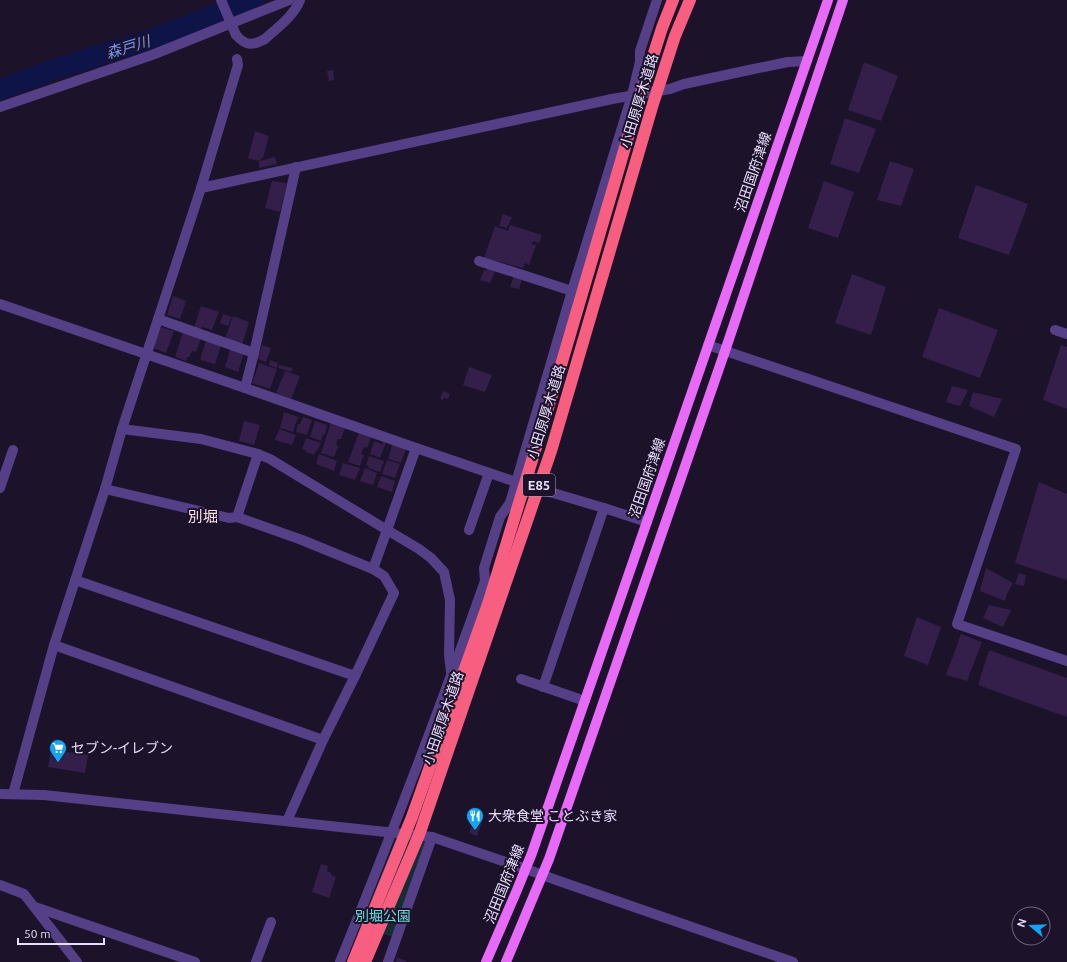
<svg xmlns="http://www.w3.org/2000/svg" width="1067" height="962" viewBox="0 0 1067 962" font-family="Ubuntu,'Noto Sans JP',sans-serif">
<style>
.green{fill:#162d34}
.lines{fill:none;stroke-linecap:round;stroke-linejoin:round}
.river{stroke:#0e1447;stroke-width:21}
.building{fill:#331f4a}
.minor{stroke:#554087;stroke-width:10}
.major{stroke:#e76af8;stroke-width:10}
.minor-bridge{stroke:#554087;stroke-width:10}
.highway-bridge{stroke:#f75e80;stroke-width:12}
.labels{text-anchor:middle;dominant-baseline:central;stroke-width:4;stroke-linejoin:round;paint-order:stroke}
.shield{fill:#1c122a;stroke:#aca0be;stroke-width:1}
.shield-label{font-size:13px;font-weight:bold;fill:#e9ddfd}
.street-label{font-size:14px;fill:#e9ddfd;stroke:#1c122a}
.poi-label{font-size:14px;fill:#e9ddfd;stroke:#1c122a;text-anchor:start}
.park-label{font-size:14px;fill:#6bdbdb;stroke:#1c122a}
.water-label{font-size:15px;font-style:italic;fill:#7097f8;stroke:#1c122a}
.neighbourhood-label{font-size:15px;fill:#fddfeb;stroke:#1c122a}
</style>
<rect width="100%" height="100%" fill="#1c122a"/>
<path class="green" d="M 396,838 L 425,842 L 393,937 L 360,926 Z"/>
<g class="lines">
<path class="river" d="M 0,90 L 55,69 L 153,39 L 254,0"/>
</g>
<g class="building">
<path d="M 864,62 L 898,76 L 881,121 L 848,110 Z"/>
<path d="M 333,70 L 334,80 L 329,81 L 327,71 Z"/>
<path d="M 845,118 L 876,129 L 859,173 L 830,164 Z"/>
<path d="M 255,131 L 269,136 L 263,158 L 259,161 L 248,158 Z"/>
<path d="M 275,157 L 277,164 L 259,168 L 259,161 Z"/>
<path d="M 890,161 L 914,169 L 901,206 L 877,200 Z"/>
<path d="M 272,181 L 287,183 L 280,212 L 265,208 Z"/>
<path d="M 824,181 L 854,192 L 838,238 L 808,228 Z"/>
<path d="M 976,185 L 1028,204 L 1009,255 L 958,238 Z"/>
<path d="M 503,214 L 512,217 L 507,228 L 499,226 Z"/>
<path d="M 510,225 L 542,235 L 539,243 L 533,241 L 531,244 L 536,245 L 529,265 L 525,263 L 523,268 L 484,258 L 495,226 L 508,231 Z"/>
<path d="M 487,268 L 495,271 L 490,283 L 480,280 L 484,270 L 486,271 Z"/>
<path d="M 852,274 L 886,287 L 871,335 L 835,323 Z"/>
<path d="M 514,276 L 522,279 L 519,289 L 510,287 Z"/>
<path d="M 173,296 L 186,301 L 180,319 L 167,315 Z"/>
<path d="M 201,306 L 219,312 L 212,330 L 202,327 L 201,329 L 194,328 Z"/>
<path d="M 939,308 L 998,330 L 980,378 L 922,357 Z"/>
<path d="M 223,314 L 232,317 L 228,326 L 220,323 Z"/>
<path d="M 233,316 L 249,322 L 242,345 L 225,339 Z"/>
<path d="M 160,327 L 174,331 L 166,353 L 153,348 Z"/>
<path d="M 183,332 L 201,338 L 196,352 L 192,351 L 189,357 L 187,357 L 186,361 L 175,357 Z"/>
<path d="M 206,340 L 221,345 L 215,364 L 200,360 Z"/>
<path d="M 262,345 L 271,348 L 266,362 L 258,359 Z"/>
<path d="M 1061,345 L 1067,347 L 1067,409 L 1043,400 Z"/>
<path d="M 230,349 L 244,353 L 238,372 L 225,367 Z"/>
<path d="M 270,360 L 278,363 L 277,368 L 269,365 Z"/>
<path d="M 259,363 L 277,369 L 270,389 L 252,383 Z"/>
<path d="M 279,365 L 293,368 L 291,372 L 278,368 Z"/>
<path d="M 469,367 L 492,375 L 485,392 L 463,385 Z"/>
<path d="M 285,371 L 300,376 L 291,399 L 276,393 Z"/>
<path d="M 952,386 L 968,390 L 960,406 L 946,402 Z"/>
<path d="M 443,391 L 450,394 L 448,399 L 444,398 L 443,400 L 440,399 Z"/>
<path d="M 973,392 L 1002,399 L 994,417 L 969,406 Z"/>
<path d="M 284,412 L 298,417 L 293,432 L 280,428 Z"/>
<path d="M 303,417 L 312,420 L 307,435 L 296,432 L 298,424 L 300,424 Z"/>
<path d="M 244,421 L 260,425 L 254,445 L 239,441 Z"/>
<path d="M 315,421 L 327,425 L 325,435 L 323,434 L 321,441 L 310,437 Z"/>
<path d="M 331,422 L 345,428 L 341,439 L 338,439 L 336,444 L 338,447 L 334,457 L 321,453 Z"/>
<path d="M 279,429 L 296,435 L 292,445 L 275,440 Z"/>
<path d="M 359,432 L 371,438 L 367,448 L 364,447 L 361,454 L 364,455 L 360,466 L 348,462 Z"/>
<path d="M 306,438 L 321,443 L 317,451 L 316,451 L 314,455 L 306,452 L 306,451 L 302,449 Z"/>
<path d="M 374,441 L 382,444 L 383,442 L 386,443 L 380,458 L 370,454 Z"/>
<path d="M 393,443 L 407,447 L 401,463 L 388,459 Z"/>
<path d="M 319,454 L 337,461 L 334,471 L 316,464 Z"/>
<path d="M 369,456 L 384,461 L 380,472 L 368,468 L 369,466 L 366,465 Z"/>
<path d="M 387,460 L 400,464 L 395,478 L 382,474 Z"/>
<path d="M 343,463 L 360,468 L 355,480 L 339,475 Z"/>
<path d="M 365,468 L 377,473 L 373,485 L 360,481 Z"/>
<path d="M 381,476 L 395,481 L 392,492 L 377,487 Z"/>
<path d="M 1039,482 L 1067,494 L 1067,577 L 1066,580 L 1015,563 Z"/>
<path d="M 986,568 L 1013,583 L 1007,594 L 1005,601 L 980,591 Z"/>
<path d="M 1019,573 L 1026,575 L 1024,586 L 1015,584 Z"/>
<path d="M 989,605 L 1011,610 L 1003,627 L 983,618 Z"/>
<path d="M 917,617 L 941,627 L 928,665 L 904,656 Z"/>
<path d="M 961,634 L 982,642 L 967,681 L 946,675 Z"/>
<path d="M 989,650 L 1067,678 L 1067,717 L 978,685 Z"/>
<path d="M 51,750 L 88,755 L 85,773 L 48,767 Z"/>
<path d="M 474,819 L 482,822 L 477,836 L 469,833 Z"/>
<path d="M 321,864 L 328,866 L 327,871 L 331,873 L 331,875 L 336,877 L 329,898 L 312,892 Z"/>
<path d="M 397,957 L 408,962 L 396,962 Z"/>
</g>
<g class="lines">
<g class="minor">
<path d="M 236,35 C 246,46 252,46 265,39 C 278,27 293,17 300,0"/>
<path d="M 0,107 L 152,55 L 289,0"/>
<path d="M 201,188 L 612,99 L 670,89 L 684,84 L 749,70 L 788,62 L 807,61"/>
<path d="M 479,261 L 572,291"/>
<path d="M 0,304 L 245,388"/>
<path d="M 158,319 L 254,353 L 245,388 L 416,448 L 387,530 L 270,459 L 258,454 L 237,517"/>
<path d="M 1055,330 L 1067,334"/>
<path d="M 708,345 L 1016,449 L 957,624 L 1067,661"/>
<path d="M 254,353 L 296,167"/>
<path d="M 122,429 L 201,439 L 258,454"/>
<path d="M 416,448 L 516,482 L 604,508 L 647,522"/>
<path d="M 0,488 L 13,450"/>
<path d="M 469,530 L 489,473"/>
<path d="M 373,569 L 387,530 L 419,549 L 431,558 L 444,572 L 450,600 L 449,655 L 451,672"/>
<path d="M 75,580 L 355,676 L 394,593 L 384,576 L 373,569 L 302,540 L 237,517 L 229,518 L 105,489"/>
<path d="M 54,645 L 323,740"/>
<path d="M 521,679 L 585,701"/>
<path d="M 543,687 L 604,508"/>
<path d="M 0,794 L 44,795 L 432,837 L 526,869 L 559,881 L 793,962"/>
<path d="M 13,794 L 54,645 L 105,489 L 122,429 L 201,188 L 238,65 L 237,59"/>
<path d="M 287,821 L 323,740 L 355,676"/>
<path d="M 0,885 L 24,894 L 77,962"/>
<path d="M 35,907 L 195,962"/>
<path d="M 256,962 L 271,922"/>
<path d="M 340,962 C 391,836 440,709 485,581 L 484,568 L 500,517 L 510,503 L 572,291 L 632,95 L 640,62 L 640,51 L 657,0"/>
<path d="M 388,962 L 432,837"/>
</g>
<g class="major">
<path d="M 486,962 L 517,890 L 532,853 L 828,0"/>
<path d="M 506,962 L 549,859 L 725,351 L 843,0"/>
</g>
<path class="minor-bridge" d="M 221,0 L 236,35"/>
<g class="highway-bridge">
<path d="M 353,962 L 412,817 L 489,601 L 559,372 L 638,103 L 662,28 L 673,0"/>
<path d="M 365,962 L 419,835 L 551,451 L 652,107 L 675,36 L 690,0"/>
</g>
</g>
<defs>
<symbol id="supermarket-pin" viewBox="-11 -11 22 30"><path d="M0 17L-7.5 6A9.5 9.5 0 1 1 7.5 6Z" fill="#13a4f3" stroke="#1c122a"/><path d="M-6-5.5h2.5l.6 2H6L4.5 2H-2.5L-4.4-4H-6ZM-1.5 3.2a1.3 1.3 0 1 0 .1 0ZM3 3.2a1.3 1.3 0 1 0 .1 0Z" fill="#fff"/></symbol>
<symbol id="restaurant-pin" viewBox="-11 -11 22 30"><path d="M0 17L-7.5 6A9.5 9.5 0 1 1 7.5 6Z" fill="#13a4f3" stroke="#1c122a"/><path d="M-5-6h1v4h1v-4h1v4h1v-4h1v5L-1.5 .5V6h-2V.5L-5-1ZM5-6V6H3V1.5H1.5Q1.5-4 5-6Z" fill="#fff"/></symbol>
</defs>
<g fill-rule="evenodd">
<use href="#supermarket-pin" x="48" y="738" width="20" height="27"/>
<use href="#restaurant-pin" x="465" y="806" width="20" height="27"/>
</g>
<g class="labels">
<rect class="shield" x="523" y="474" width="32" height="22" rx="3"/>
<g class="shield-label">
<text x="539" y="485">E85</text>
</g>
<g class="street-label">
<text transform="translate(639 101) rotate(-73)">小田原厚木道路</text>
<text transform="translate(753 172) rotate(-71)">沼田国府津線</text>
<text transform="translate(546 412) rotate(-73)">小田原厚木道路</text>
<text transform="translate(647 478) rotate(-71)">沼田国府津線</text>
<text transform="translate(443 718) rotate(-71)">小田原厚木道路</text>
<text transform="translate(504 884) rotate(-68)">沼田国府津線</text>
</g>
<g class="poi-label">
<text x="71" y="748">セブン-イレブン</text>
<text x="488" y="816">大衆食堂 ことぶき家</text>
</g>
<g class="park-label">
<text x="383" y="916">別堀公園</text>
</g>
<g class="water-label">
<text transform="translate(128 47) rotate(-17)">森戸川</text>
</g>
<g class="neighbourhood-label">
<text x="203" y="516">別堀</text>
</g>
</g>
<g transform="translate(1031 926) rotate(289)"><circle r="19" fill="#1c122a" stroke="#6e637e"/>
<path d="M0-3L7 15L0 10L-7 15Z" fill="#13a4f3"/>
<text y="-6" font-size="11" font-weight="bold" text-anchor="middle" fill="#e9ddfd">N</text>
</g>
<path d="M18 938v6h86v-6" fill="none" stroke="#e9ddfd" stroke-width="2"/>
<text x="24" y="938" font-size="12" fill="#e9ddfd" stroke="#1c122a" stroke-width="3" paint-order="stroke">50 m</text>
</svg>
